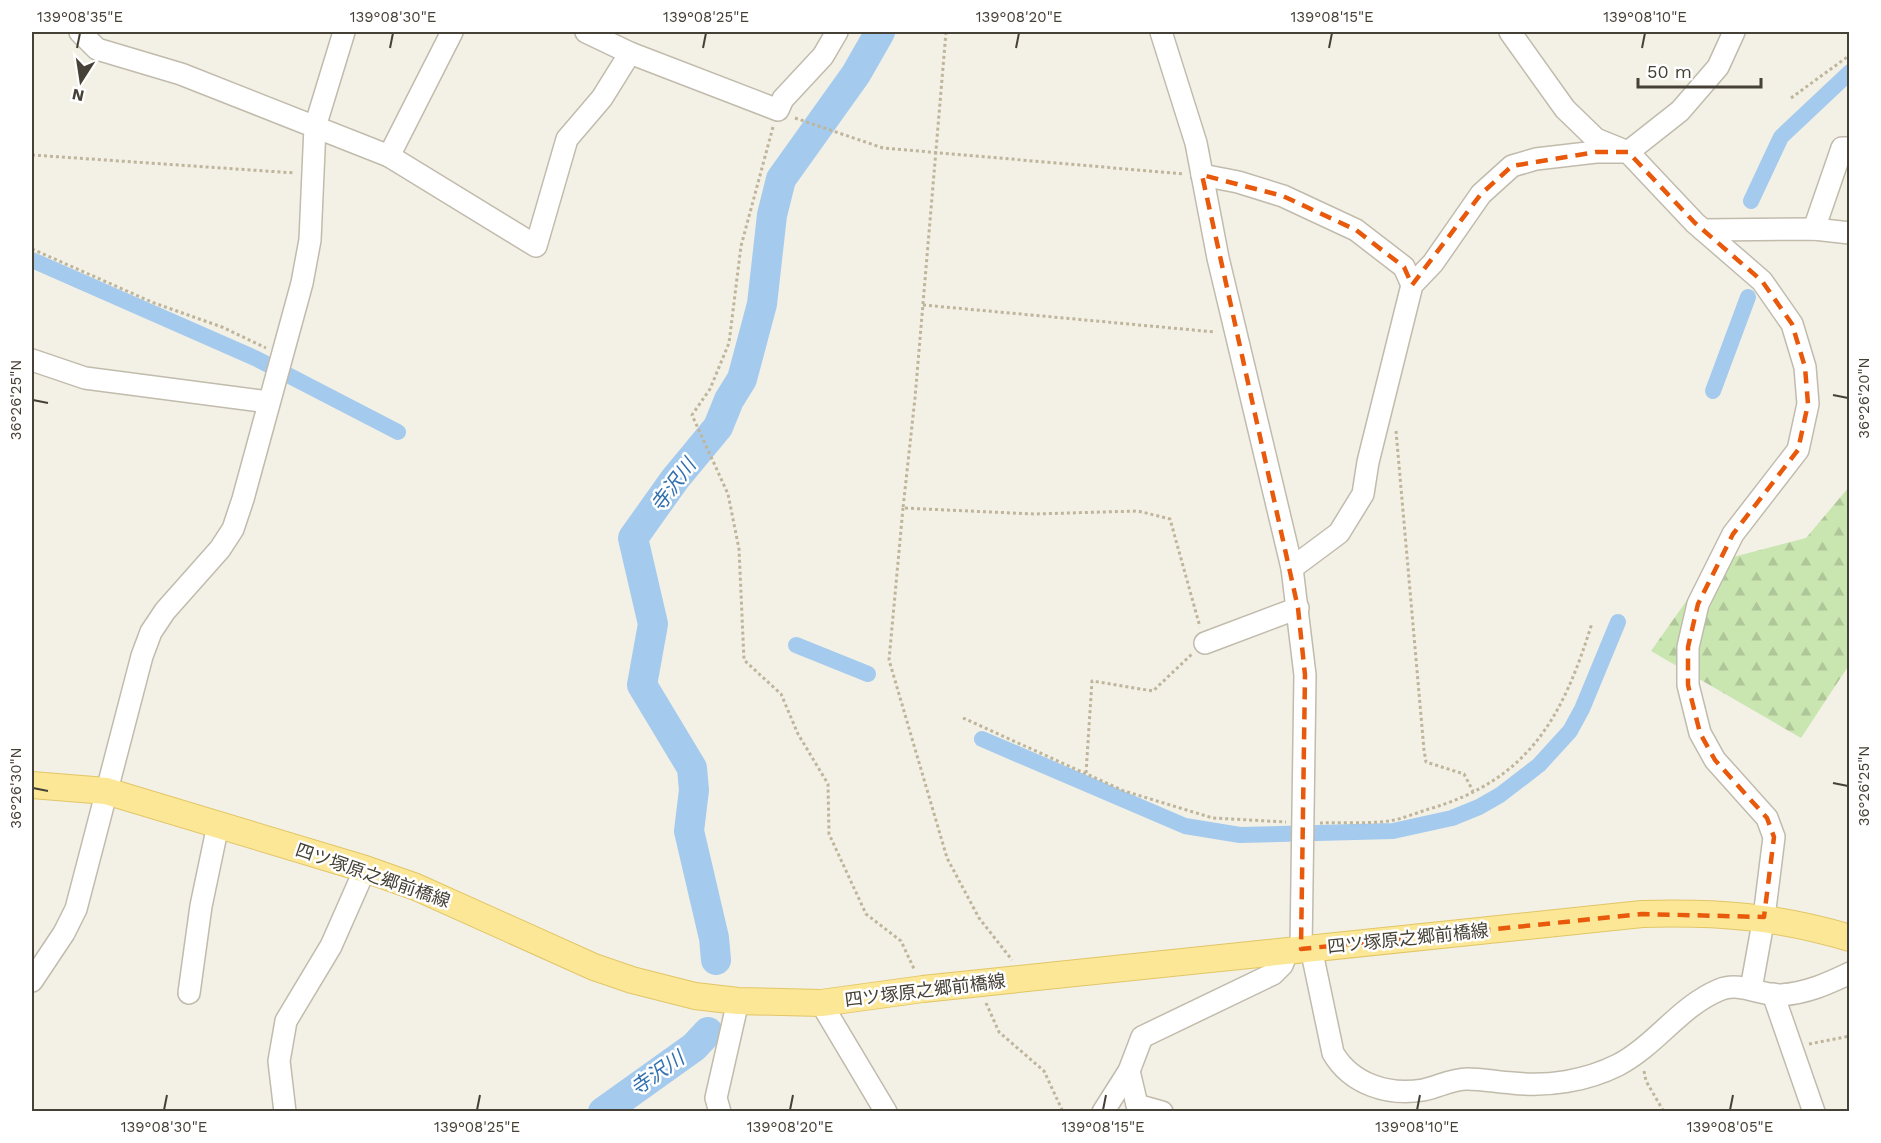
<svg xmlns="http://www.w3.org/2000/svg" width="1881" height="1143" viewBox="0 0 1881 1143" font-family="'Work Sans','Noto Sans JP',sans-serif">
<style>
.forest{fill:url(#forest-firs)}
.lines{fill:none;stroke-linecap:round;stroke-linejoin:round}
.canal{stroke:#a4caee;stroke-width:16}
.river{stroke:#a4caee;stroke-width:30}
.minor-casing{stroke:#c1bbac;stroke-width:24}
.major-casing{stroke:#e1c666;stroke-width:28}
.path{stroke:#bfb59b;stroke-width:3;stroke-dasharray:3 3;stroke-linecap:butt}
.minor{stroke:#fff;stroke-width:21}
.major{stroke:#fce797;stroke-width:26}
.marked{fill:none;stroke:#e8590c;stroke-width:4.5;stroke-dasharray:12 8;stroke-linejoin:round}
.ticks{fill:none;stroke:#464136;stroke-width:2}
.labels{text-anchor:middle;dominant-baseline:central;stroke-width:5;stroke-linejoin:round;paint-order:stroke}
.street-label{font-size:18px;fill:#464136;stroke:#fff}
.water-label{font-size:20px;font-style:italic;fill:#3170af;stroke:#fff}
.neatline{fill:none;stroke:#464136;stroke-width:2}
.ticks-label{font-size:15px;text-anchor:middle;fill:#464136}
</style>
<defs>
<pattern id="forest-firs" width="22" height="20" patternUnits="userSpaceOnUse" patternTransform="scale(1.5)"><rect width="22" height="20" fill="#c9e6b0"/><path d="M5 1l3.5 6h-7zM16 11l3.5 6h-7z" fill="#aec698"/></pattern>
</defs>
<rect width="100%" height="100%" fill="#f3f0e6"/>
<path class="forest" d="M 1849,487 L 1849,665 L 1801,738 L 1651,651 L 1714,562 L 1806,538 Z"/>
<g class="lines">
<g class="canal">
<path d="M 1751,201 L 1781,137 L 1850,72"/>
<path d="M 32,260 L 257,359 L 398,432"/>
<path d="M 1713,391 L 1748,297"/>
<path d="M 796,645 L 868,674"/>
<path d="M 982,739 L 1185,826 L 1240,835 L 1393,831 L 1452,818 L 1479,807 L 1500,795 L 1539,765 L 1570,731 L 1582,709 L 1618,622"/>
</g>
<g class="river">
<path d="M 716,960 L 714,938 L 689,831 L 694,790 L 692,768 L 642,685 L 653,624 L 633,538 L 675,479 L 718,427 L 729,400 L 742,379 L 762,304 L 772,215 L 781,179 L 856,74 L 880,32"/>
<path d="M 603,1112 L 694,1047 L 708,1032"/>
</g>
<defs>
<g id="minor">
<path d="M 80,32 L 97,49 L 181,74 L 389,156 L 452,32"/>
<path d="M 586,32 L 630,53 L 778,110 L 783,99 L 823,56 L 837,32"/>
<path d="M 1161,32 L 1196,143 L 1218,258 L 1292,568 L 1305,675 L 1301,949"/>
<path d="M 1510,32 L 1565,109 L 1596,139 L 1628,152 L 1695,223 L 1762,281 L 1792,324 L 1805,367 L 1808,404 L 1798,450 L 1733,534 L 1698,604 L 1688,647 L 1688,685 L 1700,733 L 1715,760 L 1767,818 L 1774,837 L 1764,917 L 1751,989"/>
<path d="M 389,156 L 536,246 L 567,139 L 602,98 L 630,53"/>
<path d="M 1202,175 L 1238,182 L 1283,196 L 1356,230 L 1404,267 L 1412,285"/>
<path d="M 1814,229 L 1842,148 L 1850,148"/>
<path d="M 1703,230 L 1814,229 L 1850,233"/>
<path d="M 32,360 L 85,378 L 269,402"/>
<path d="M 1292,568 L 1339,533 L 1363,494 L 1368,462 L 1412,285 L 1433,263 L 1481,194 L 1512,166 L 1536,159 L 1596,152 L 1628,152 L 1680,111 L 1718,67 L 1734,32"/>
<path d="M 1205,643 L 1298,608"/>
<path d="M 1311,948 L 1333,1053 C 1351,1084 1388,1096 1423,1090 C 1438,1087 1452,1079 1467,1079 C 1482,1079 1497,1082 1512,1083 C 1548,1087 1586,1081 1618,1065 C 1656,1045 1679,1007 1719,990 C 1740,981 1761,996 1781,995 C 1807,993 1827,984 1850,973"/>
<path d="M 32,981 L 64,933 L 76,909 L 142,656 L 151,632 L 165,611 L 220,549 L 233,529 L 243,499 L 302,283 L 310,240 L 315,127 L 344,32"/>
<path d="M 189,993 L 201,906 L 218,825"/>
<path d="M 1773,994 L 1814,1112"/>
<path d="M 821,1003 L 886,1112"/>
<path d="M 1129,1071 L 1137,1105 L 1162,1112"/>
<path d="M 285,1112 L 279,1061 L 286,1021 L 331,946 L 365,869"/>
<path d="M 720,1112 L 716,1098 L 738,1001"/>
<path d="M 1103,1112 L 1129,1071 L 1142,1037 L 1273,974 L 1282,965 L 1288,950"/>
</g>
<path id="major" d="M 32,785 L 106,791 L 365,869 L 416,887 L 594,967 L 632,980 L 695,996 L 738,1001 L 821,1003 L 923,989 L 1642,914 C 1717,912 1777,916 1850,938"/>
</defs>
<use href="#minor" class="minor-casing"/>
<use href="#major" class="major-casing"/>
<g class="path">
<path d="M 946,32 L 915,398 L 903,508 L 1034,514 L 1138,511 L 1170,519 L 1200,627"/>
<path d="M 1791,98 L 1850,55"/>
<path d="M 795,118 L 883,148 L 1184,174"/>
<path d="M 773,127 L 741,246 L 729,343 L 710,389 L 692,415 L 728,494 L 739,549 L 744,660 L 781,694 L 798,734 L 828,784 L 829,834 L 866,914 L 901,941 L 915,971"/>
<path d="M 32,155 L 295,173"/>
<path d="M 32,249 L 154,303 L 222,327 L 266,348"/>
<path d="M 923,305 L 1215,332"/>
<path d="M 1396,431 L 1424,750 L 1426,762 L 1464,774 L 1473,791"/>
<path d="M 903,508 L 889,660 L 947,858 L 979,918 L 1012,960"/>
<path d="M 963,718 L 1124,791 L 1213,818 L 1286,822"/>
<path d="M 1086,773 L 1092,681 L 1153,691 L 1192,654"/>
<path d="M 1320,823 C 1342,822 1367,824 1389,821 C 1402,819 1416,813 1429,809 C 1529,780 1563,717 1592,623"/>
<path d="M 986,1003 L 999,1032 L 1044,1071 L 1063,1112"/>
<path d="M 1809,1044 L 1850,1036"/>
<path d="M 1644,1071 L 1646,1081 L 1664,1112"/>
</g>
<use href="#minor" class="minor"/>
<use href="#major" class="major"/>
</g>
<path class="marked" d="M 1596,152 L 1628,152 L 1695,223 L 1762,281 L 1792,324 L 1805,367 L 1808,404 L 1798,450 L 1733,534 L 1698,604 L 1688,647 L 1688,685 L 1700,733 L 1715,760 L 1767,818 L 1774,837 L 1764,917 L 1642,914 L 1301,949 L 1305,675 L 1298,608 L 1202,175 L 1283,196 L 1356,230 L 1404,267 L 1412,285 L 1481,194 L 1512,166 Z"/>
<path class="ticks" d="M 77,48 L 80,33M 390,48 L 393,33M 703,48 L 706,33M 1016,48 L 1019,33M 1329,48 L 1332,33M 1642,48 L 1645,33M 1833,395 L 1848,398M 33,400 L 48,403M 1833,783 L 1848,786M 33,788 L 48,791M 164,1110 L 167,1095M 477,1110 L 480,1095M 790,1110 L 793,1095M 1103,1110 L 1106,1095M 1417,1110 L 1420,1095M 1730,1110 L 1733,1095"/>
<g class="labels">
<g class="street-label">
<text transform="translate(373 875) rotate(19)">四ツ塚原之郷前橋線</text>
<text transform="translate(1408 938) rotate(-6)">四ツ塚原之郷前橋線</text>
<text transform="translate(925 990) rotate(-7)">四ツ塚原之郷前橋線</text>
</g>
<g class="water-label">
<text transform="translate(673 485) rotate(-53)">寺沢川</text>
<text transform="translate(657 1073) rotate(-35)">寺沢川</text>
</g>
</g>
<rect width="1881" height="1143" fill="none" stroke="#ffffff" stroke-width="66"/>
<g transform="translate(81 81) rotate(192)" stroke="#ffffff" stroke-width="4.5" paint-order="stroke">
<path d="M0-4.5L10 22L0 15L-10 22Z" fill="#464136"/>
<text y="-9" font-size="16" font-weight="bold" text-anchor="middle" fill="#464136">N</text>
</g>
<path d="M1638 78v9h123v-9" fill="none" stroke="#464136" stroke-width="3"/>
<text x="1647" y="78" font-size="18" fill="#464136" stroke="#ffffff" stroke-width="4.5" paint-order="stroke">50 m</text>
<rect x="33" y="33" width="1815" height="1077" class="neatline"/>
<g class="ticks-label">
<text x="80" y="22">139°08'35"E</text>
<text x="393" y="22">139°08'30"E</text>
<text x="706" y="22">139°08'25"E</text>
<text x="1019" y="22">139°08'20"E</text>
<text x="1332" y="22">139°08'15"E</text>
<text x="1645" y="22">139°08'10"E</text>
<text transform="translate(1864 398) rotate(-90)" y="5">36°26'20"N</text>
<text transform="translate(16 400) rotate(-90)" y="5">36°26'25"N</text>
<text transform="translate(1864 786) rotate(-90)" y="5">36°26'25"N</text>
<text transform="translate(16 788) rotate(-90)" y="5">36°26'30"N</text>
<text x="164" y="1132">139°08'30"E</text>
<text x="477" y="1132">139°08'25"E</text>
<text x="790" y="1132">139°08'20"E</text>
<text x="1103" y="1132">139°08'15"E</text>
<text x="1417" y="1132">139°08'10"E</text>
<text x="1730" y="1132">139°08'05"E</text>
</g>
</svg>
